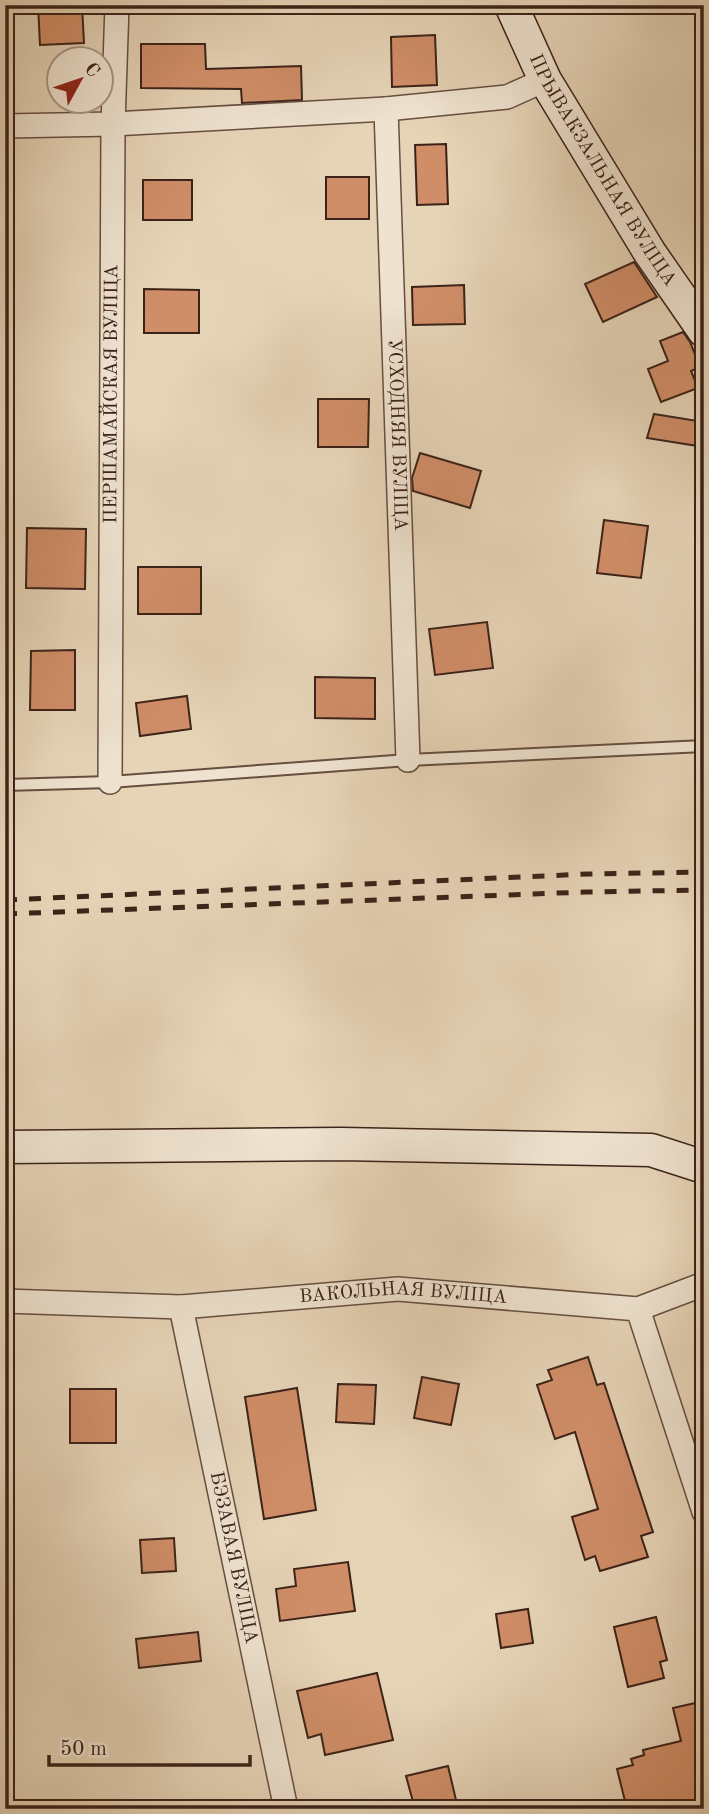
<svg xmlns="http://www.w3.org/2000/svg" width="709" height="1814" viewBox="0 0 709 1814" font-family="'Old Standard TT',serif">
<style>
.building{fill:#d08e68;stroke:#3c2219;stroke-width:2}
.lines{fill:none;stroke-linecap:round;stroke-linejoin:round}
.lane-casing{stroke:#664e40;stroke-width:14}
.street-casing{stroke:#664e40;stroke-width:26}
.secondary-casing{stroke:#3c2219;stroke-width:35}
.lane{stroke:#efe3d0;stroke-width:10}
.street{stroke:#efe3d0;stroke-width:23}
.secondary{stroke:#efe3d0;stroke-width:32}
.rail{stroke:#3c2219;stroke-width:5;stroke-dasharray:12 12;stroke-linecap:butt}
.labels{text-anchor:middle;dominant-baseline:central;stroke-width:5;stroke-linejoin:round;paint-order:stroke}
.street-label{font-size:19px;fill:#3c2219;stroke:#efe3d0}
</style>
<rect width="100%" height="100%" fill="#e6d4b7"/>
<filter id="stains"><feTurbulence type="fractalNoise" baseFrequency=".00286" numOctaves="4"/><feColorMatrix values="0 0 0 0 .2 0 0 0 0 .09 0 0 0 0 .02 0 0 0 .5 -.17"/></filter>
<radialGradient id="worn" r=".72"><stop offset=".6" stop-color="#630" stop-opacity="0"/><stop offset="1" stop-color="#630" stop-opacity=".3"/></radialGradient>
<g class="building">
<path d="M 38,5 L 82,5 L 84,43 L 40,45 Z"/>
<path d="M 435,35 L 437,85 L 392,87 L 391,37 Z"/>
<path d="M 141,44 L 205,44 L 206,69 L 301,66 L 302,100 L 242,103 L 241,89 L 141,88 Z"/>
<path d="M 446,144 L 448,204 L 417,205 L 415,145 Z"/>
<rect x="326" y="177" width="43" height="42"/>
<rect x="143" y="180" width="49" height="40"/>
<path d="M 634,262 L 657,297 L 603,322 L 585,284 Z"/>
<path d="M 464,285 L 465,324 L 413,325 L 412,287 Z"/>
<path d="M 144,289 L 199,290 L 199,333 L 144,333 Z"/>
<path d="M 683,332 L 690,342 L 700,367 L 691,371 L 698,388 L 661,402 L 648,369 L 668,361 L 660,341 Z"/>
<path d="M 318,399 L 369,399 L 368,447 L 318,447 Z"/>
<path d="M 654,414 L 704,422 L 704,447 L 647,438 Z"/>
<path d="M 420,453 L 481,471 L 470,508 L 413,491 L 412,478 Z"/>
<path d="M 604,520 L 648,526 L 641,578 L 597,573 Z"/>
<path d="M 27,528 L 86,529 L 85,589 L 26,588 Z"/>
<rect x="138" y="567" width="63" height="47"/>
<path d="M 487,622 L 493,668 L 435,675 L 429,629 Z"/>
<path d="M 75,650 L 75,710 L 30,710 L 31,651 Z"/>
<path d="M 315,677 L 375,678 L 375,719 L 315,718 Z"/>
<path d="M 187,696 L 191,729 L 140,736 L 136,703 Z"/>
<path d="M 588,1357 L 597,1385 L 604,1383 L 653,1532 L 641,1536 L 648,1557 L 600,1571 L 595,1556 L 585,1560 L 572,1517 L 598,1509 L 575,1432 L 555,1439 L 537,1385 L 552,1380 L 548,1370 Z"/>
<path d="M 422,1377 L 459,1384 L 451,1425 L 414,1418 Z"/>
<path d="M 338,1384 L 376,1385 L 374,1424 L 336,1422 Z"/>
<path d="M 297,1388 L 316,1510 L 264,1519 L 245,1397 Z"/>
<rect x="70" y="1389" width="46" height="54"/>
<path d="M 174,1538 L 176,1571 L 142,1573 L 140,1540 Z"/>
<path d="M 348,1562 L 355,1611 L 280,1621 L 276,1589 L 296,1586 L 294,1569 Z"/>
<path d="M 528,1609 L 533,1643 L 501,1648 L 496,1614 Z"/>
<path d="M 656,1617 L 667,1660 L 660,1662 L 664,1678 L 628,1687 L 614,1627 Z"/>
<path d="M 198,1632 L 201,1661 L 139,1668 L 136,1639 Z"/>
<path d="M 377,1673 L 393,1740 L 325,1755 L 321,1734 L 308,1738 L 297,1691 Z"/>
<path d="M 704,1701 L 704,1802 L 695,1804 L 696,1809 L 627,1809 L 617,1769 L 633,1765 L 631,1759 L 644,1755 L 643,1750 L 681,1741 L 673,1708 Z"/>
<path d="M 448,1766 L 456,1800 L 415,1809 L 406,1776 Z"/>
</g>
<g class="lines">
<defs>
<path id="lane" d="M 5,785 L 110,782 L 408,760 L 704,746"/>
<g id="street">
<path id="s1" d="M 386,109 L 408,760"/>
<path d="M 5,126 L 113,124 L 386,109 L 507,97 L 545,80"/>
<path id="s2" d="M 110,782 L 113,124 L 117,5"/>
<path id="s3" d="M 5,1301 L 181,1307 L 398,1289 L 638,1309 L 704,1512"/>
<path id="s4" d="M 181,1307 L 286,1809"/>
<path d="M 638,1309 L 704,1284"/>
</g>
<g id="secondary">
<path id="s5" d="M 511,5 L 545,80 L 650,253 L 704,331"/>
<path d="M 5,1147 L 341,1144 L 651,1150 L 704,1167"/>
</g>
</defs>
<use href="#lane" class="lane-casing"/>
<use href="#street" class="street-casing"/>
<use href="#secondary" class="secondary-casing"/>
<use href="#lane" class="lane"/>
<use href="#street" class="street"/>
<use href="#secondary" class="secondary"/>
<g class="rail">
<path d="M 5,900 L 588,874 L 704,872"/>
<path d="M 5,914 L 586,892 L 704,890"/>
</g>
</g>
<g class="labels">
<g class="street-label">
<text stroke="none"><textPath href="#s5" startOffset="189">ПРЫВАКЗАЛЬНАЯ ВУЛІЦА</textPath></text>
<text stroke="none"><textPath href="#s2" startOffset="388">ПЕРШАМАЙСКАЯ ВУЛІЦА</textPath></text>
<text stroke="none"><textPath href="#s1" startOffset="326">УСХОДНЯЯ ВУЛІЦА</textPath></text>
<text stroke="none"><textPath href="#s3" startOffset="399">ВАКОЛЬНАЯ ВУЛІЦА</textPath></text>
<text stroke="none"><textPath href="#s4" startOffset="256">БЭЗАВАЯ ВУЛІЦА</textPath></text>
</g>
</g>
<rect width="709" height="1814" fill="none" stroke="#e6d4b7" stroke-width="28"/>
<rect x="7" y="7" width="695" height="1800" fill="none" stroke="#3c2219" stroke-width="3.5"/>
<rect x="14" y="14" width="681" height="1786" fill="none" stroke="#3c2219" stroke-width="2"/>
<g transform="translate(80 80) rotate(50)"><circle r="33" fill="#efe3d0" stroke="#a79687" stroke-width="2"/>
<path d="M0-5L12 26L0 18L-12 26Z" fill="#8f2418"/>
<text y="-10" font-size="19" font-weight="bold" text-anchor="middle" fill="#3c2219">С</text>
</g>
<path d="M49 1755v10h201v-10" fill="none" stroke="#3c2219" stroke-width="3.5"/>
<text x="60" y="1755" font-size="21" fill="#3c2219" stroke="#efe3d0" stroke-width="5" paint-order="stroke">50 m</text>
<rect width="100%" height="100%" filter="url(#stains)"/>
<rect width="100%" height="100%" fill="url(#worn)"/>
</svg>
